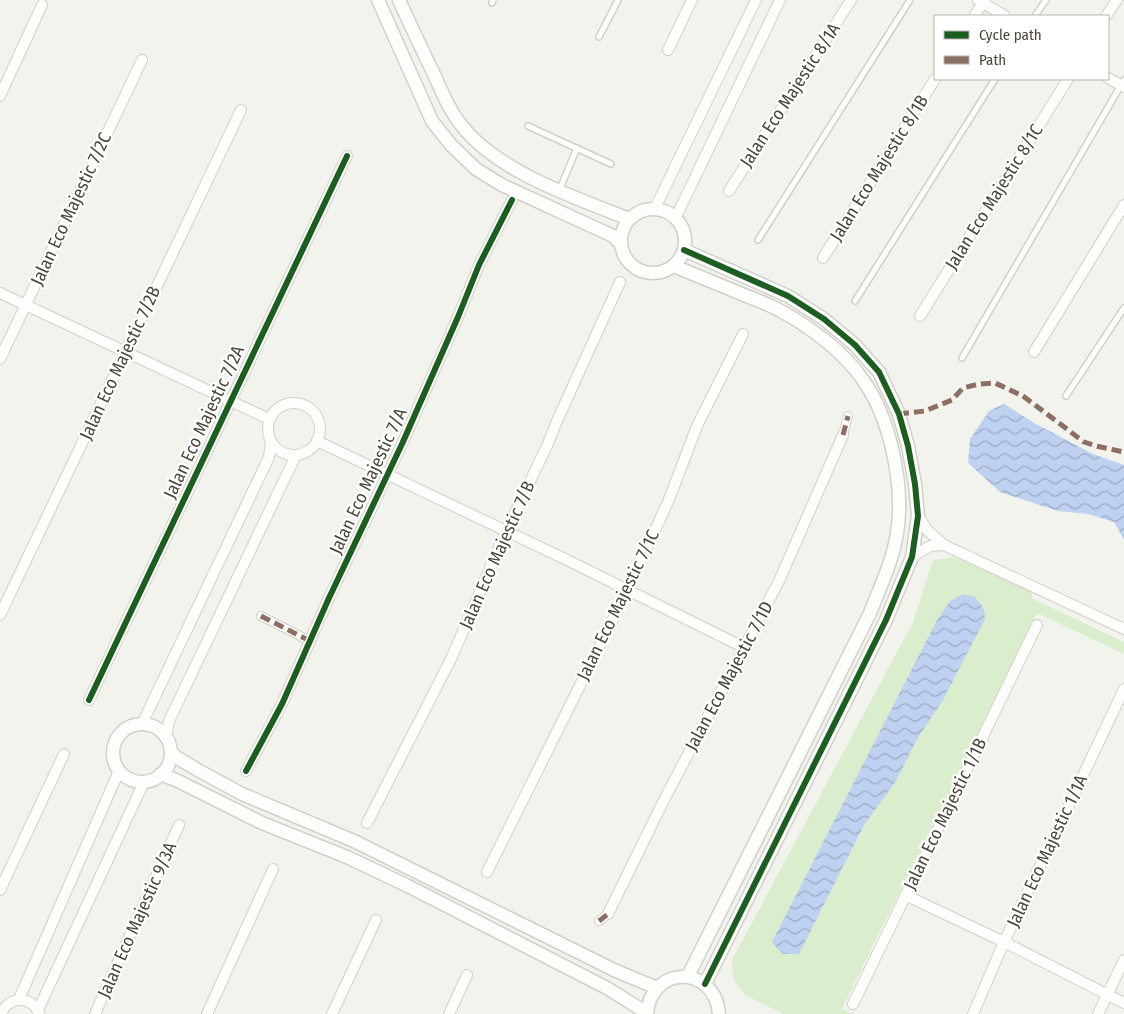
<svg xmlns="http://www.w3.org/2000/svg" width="1124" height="1014" viewBox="0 0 1124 1014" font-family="'Fira Sans Condensed',sans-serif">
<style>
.park{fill:#daeece}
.water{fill:url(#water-waves)}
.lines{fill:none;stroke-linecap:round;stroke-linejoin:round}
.service-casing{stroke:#d1d1cb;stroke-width:8}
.pedestrian-casing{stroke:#d1d1cb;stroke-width:10}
.minor-casing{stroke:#d1d1cb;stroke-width:12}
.tertiary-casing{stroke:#d1d1cb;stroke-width:15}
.service{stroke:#fdfdfc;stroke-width:5}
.pedestrian{stroke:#fdfdfc;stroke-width:8}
.minor{stroke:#fdfdfc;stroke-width:10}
.tertiary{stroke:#fdfdfc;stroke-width:12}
.quiet{stroke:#8d6e63;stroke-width:5;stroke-dasharray:10 5;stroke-linecap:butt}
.cycleway-casing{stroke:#fff;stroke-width:9}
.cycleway{stroke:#1b5e20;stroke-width:6}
.labels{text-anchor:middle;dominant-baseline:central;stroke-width:4.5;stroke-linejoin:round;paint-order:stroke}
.street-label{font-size:18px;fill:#4a4738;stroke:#fff}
</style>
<defs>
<pattern id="water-waves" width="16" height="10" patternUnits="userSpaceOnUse" patternTransform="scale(1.25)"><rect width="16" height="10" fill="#bed1f0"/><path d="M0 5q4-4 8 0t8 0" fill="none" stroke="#9cabc3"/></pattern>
</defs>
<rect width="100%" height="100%" fill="#f3f3ed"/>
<path class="park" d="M 954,557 L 1033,591 L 1031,598 L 1124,642 L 1124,654 L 1037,613 L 842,1009 L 853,1014 L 783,1014 L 745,995 L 734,981 L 732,960 L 913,622 L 933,560 Z"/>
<g class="water">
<path d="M 1004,404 L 1034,423 L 1093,454 L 1124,465 L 1124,540 L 1114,522 L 1088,514 L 1058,511 L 1000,492 L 968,463 L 970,439 L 989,411 Z"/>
<path d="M 963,594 L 975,597 L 984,609 L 985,619 L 943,700 L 917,739 L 896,781 L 864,825 L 799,954 L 782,954 L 772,942 L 936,622 L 950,601 Z"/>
</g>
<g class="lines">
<defs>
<g id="service">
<path d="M 492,3 L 493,0"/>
<path d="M 1035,16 L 1046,0"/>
<path d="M 599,37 L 618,0"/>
<path d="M 528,126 L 611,164"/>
<path d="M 559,191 L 577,148"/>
<path d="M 758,240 L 910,0"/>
<path d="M 855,301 L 995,79"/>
<path d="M 962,358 L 1124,80"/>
<path d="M 1066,396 L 1124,308"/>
</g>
<g id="pedestrian">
<path d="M 843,435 L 848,416"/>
<path d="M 261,616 L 310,641"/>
<path d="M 599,921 L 608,914"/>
</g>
<g id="minor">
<path d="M 978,0 L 1005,16"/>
<path d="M 974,16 L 985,0"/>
<path d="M 1106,16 L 1117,0"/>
<path d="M 668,50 L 692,0"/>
<path d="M 1108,78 L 1124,87"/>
<path d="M 0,96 L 42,5"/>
<path d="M 729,191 L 851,0"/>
<path d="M 655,208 L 756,0"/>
<path d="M 676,217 L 780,0"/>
<path d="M 823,258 L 935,79"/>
<path d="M 0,293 L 269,419"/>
<path d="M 920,316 L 1068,79"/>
<path d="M 1034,352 L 1124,205"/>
<path d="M 0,359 L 142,60"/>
<circle cx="294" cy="429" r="26"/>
<path d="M 317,441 L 565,559 L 743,647"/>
<path d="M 918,516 L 928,531 L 944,545 L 1124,629"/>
<path d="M 912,557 L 930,546 L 944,545"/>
<path d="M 0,615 L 241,110"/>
<path d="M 89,700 L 347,156"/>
<path d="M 142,724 L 269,457 L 271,441"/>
<path d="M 166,736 L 169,721 L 296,455"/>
<path d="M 246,771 L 282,704 L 329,598 L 402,444 L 458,317 L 479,265 L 512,200"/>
<path d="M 367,823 L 451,659 L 506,531 L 547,446 L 557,421 L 620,282"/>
<path d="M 487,872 L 615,615 L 668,502 L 697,426 L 743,334"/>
<path d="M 0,890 L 64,754"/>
<path d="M 905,895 L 1004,942 L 1124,1003"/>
<path d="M 608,914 L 664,800 L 779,581 L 843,435"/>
<path d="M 19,999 L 119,771"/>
<path d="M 853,1004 L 1037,625"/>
<path d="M 38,1010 L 144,782"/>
<path d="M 1,1014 C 8,996 32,995 39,1014"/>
<path d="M 95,1014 L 179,825"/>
<path d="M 207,1014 L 273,869"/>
<path d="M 332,1014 L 376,920"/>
<path d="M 449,1014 L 467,975"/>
<path d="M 973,1014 L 1004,942 L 1124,689"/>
<path d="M 1098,1014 L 1124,960"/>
</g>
<g id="tertiary">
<path d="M 378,0 L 432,121 L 451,145 L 476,169 L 502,185 L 613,236 L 621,244"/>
<path d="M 399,0 C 410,24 421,48 433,72 C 441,90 449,110 462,126 C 498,172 576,198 629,219"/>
<circle cx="653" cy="241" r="32"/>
<path d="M 684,250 L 788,296 L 824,319 L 855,345 L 879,372 L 899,414 L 908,446 L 915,484 L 918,516 L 912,557 L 886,620 L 705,984"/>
<path d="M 674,266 C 697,276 721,285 744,295 C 756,300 768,304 779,310 C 809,326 844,352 863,380 C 890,418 903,481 898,526 C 895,556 881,585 870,613 L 688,976"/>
<circle cx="142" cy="753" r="29"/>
<path d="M 171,752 L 176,757 L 196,769 L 242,794 L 354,841 L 614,970 L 657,988"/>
<path d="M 161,774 L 178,781 L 262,823 L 347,857 L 408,886 L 607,988 L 647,1013"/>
<path d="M 647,1014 C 650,965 715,964 719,1014"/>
</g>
</defs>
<use href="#service" class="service-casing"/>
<use href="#pedestrian" class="pedestrian-casing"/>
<use href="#minor" class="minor-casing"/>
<use href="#tertiary" class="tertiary-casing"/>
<use href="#service" class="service"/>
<use href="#pedestrian" class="pedestrian"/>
<use href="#minor" class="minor"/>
<use href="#tertiary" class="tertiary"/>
<g class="quiet">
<path d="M 899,414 L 925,411 L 952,400 L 963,388 L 979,384 L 995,383 L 1023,396 L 1084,442 L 1096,446 L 1124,452"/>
<path d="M 843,435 L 848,416"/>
<path d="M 261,616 L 310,641"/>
<path d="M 599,921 L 608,914"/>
</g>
<defs>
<g id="cycleway">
<path d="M 684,250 L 788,296 L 824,319 L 855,345 L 879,372 L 899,414 L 908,446 L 915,484 L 918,516 L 912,557 L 886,620 L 705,984"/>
<path d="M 89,700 L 347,156"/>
<path d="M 246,771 L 282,704 L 329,598 L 402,444 L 458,317 L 479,265 L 512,200"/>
</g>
</defs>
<use href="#cycleway" class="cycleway-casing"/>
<use href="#cycleway" class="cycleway"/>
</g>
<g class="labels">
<g class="street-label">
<text transform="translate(790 95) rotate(-57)">Jalan Eco Majestic 8/1A</text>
<text transform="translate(879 168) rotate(-58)">Jalan Eco Majestic 8/1B</text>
<text transform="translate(994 197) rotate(-58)">Jalan Eco Majestic 8/1C</text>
<text transform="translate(71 209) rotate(-65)">Jalan Eco Majestic 7/2C</text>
<text transform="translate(120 363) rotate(-65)">Jalan Eco Majestic 7/2B</text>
<text transform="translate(204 422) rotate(-65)">Jalan Eco Majestic 7/2A</text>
<text transform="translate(368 481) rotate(-65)">Jalan Eco Majestic 7/A</text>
<text transform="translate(497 555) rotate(-66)">Jalan Eco Majestic 7/B</text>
<text transform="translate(618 605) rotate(-64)">Jalan Eco Majestic 7/1C</text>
<text transform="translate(729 676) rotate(-62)">Jalan Eco Majestic 7/1D</text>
<text transform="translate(945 814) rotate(-64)">Jalan Eco Majestic 1/1B</text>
<text transform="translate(1047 851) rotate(-65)">Jalan Eco Majestic 1/1A</text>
<text transform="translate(137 920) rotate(-66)">Jalan Eco Majestic 9/3A</text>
</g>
</g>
<rect x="934" y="15" width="175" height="65" fill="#ffffff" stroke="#b7b5af"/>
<rect x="944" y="31" width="25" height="8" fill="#1b5e20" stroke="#b7b5af"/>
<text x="979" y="40" font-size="15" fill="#4a4738">Cycle path</text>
<rect x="944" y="56" width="25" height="8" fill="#8d6e63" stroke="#b7b5af"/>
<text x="979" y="65" font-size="15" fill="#4a4738">Path</text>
</svg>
